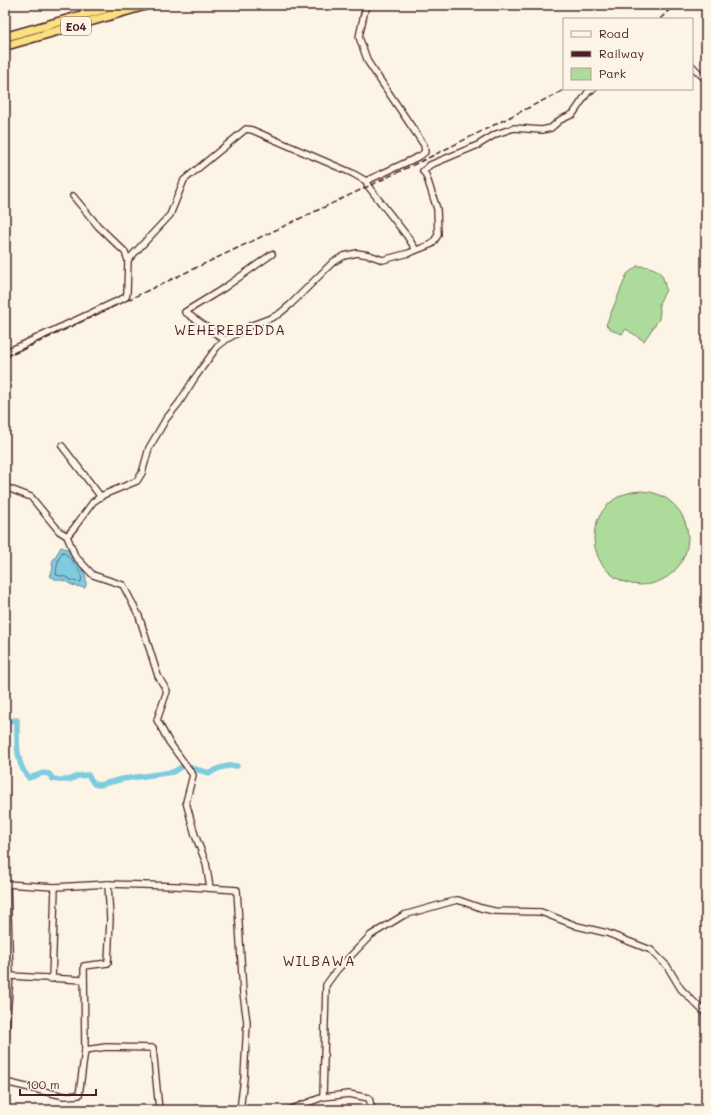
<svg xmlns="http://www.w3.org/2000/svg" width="711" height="1115" viewBox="0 0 711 1115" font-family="Mali,sans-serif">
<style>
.green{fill:#acdb9b;stroke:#7b7d63}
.water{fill:#7fccdf;stroke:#6a8797}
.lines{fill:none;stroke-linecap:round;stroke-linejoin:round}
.shore{stroke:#5f6473;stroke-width:1}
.canal{stroke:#7fccdf;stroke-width:5.5}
.minor-casing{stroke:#4a1f2b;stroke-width:8}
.highway-casing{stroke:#4a1f2b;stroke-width:11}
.minor{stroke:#fcf5e5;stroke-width:5.5}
.highway{stroke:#f9e181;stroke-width:8}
.rail{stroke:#4a1f2b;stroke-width:1.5;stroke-dasharray:6 3;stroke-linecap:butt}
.labels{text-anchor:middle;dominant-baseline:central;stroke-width:4;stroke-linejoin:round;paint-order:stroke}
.shield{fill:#fcf5e5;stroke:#7f5f63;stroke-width:1}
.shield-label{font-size:11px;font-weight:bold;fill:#4a1f2b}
.quarter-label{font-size:14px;letter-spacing:1px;fill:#4a1f2b;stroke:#fcf5e5}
</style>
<rect width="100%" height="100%" fill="#fcf5e5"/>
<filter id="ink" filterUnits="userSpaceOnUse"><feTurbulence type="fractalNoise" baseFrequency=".025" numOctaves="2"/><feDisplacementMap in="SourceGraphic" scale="8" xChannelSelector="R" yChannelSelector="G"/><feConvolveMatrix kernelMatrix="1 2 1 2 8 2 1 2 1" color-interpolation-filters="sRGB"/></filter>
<g filter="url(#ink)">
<g class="green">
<path d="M 637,266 C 645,266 656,267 661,274 C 664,278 665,286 666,290 L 659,303 L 660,311 L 659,319 L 644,341 L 626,329 L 622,334 L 613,331 L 606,325 L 627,274 Z"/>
<circle cx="641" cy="538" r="47"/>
</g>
<path class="water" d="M 61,547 L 67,549 L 84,571 L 86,578 L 86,585 L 85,588 L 72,585 L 65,581 L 55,579 L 50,576 L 53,568 L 52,562 Z"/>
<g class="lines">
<path class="shore" d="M 63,552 L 65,553 C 71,560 84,572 81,582 L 73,581 L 66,577 L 56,575 C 57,566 57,559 63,552 Z"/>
<path class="canal" d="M 5,718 L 6,721 L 17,720 C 17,738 15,764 29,778 L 43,773 L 49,774 L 53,779 L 59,780 L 69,780 L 78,776 L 88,775 L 94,784 L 99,785 L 123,779 L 173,772 L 183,766 L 210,773 C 219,767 227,765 237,766"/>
<defs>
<g id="minor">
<path d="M 366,5 L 359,37 L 368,62 L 424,145 L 425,152 L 420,156 L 366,181 L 368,186 L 407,236 L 416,250"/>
<path d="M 692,66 L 706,80"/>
<path d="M 73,196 L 98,226 L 125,252 L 128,260"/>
<path d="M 225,340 L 185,312 L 224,288 L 272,254"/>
<path d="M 5,353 L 126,297 L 127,293 L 128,260 L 170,215 L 184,180 L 246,129 L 252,130 L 352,173 L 366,181"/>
<path d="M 62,446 L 101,497"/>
<path d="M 5,487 L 31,497 L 59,531 L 67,536 L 75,556 L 93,575 L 123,585 L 139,616 L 158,676 L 167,691 L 157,720 L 169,742 L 193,775 L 186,802 L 195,835 L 206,863 L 210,888"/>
<path d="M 67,536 L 74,528 L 93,502 L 103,495 L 137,481 L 142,473 L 149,448 L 166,419 L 179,403 L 194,379 L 217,347 L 227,339 L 252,325 L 271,318 L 279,314 L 291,304 L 333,262 L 344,256 L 357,253 L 369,255 L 383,260 L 409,253 L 432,244 L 438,235 L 437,209 L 426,175 L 423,171 L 430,165 L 478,145 L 496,134 L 514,128 L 542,130 L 551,128 L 560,120 L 573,114 L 588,92 L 593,89"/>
<path d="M 5,884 L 55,887 L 108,884 L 176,886 L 237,890 L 243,993 L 247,1022 L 244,1078 L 240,1110"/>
<path d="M 7,884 L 10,976"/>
<path d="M 52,979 L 55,887"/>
<path d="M 5,1043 L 10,976 L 84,980"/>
<path d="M 85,1050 L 84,966 L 108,963 L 110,919 L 108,884"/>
<path d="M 5,1082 L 64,1096 L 79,1095 L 85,1050 L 106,1047 L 153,1048 L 159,1110"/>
<path d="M 194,1110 L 202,1108 L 208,1110"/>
<path d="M 289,1110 L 323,1097"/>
<path d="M 372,1110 L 369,1098 L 349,1094 L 323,1097 L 326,985 L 337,970 L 371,935 L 404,915 L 457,900 L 461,901 L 481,908 L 494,911 L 541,912 L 577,926 L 607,933 L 651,950 L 667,966 L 681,989 L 706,1014"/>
</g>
<g id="highway">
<path d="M 5,37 L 118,5"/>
<path d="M 5,46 L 147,5"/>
</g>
</defs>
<use href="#minor" class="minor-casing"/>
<use href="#highway" class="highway-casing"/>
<use href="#minor" class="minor"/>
<use href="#highway" class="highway"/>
<g class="rail">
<path d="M 660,19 L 674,5"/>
<path d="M 5,358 L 428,158 L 566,89"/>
</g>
</g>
</g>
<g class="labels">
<rect class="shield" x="61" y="17" width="30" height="18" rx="3"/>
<g class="shield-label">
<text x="76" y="26">E04</text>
</g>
<g class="quarter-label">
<text x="230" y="329">WEHEREBEDDA</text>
<text x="319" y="960">WILBAWA</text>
</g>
</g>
<rect width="711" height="1115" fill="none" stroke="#fcf5e5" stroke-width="20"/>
<rect x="10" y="10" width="691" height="1095" fill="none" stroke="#4a1f2b" stroke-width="1.5" filter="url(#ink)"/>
<rect x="563" y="18" width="130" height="72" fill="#fcf5e5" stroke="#b59f9b"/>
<rect x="571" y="31" width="20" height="6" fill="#fcf5e5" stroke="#b59f9b"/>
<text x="599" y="38" font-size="12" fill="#4a1f2b">Road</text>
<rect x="571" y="51" width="20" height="6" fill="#4a1f2b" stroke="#b59f9b"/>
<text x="599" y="58" font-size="12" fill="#4a1f2b">Railway</text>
<rect x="571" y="68" width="20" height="12" fill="#acdb9b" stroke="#b59f9b"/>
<text x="599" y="78" font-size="12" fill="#4a1f2b">Park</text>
<path d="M20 1089v6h76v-6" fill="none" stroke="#4a1f2b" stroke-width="2"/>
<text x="26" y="1089" font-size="12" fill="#4a1f2b" stroke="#fcf5e5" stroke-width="3" paint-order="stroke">100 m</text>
</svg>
